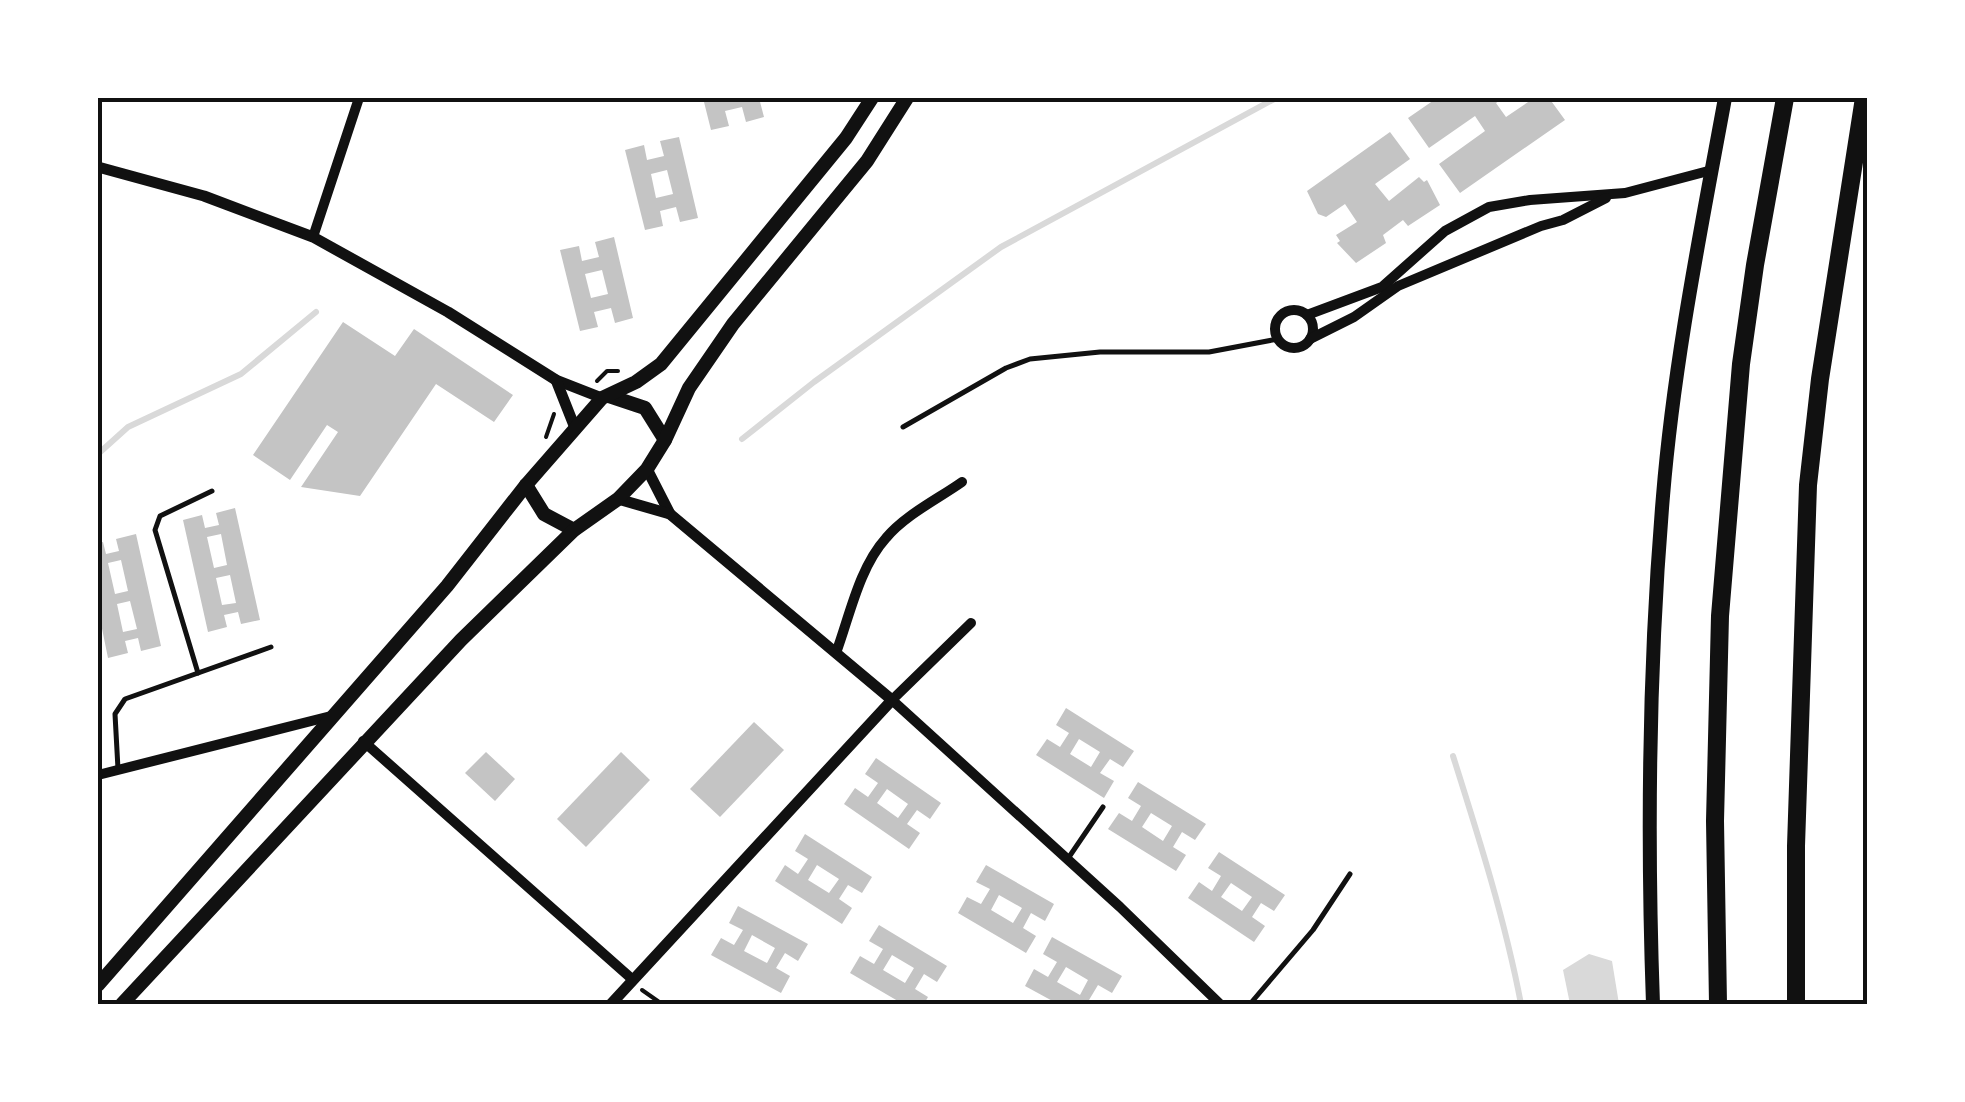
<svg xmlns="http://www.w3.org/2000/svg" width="1965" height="1102" viewBox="0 0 1965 1102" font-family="Arial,sans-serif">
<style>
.water{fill:#d9d9d9}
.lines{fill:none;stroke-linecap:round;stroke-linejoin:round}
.stream{stroke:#d9d9d9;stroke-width:6}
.building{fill:#c4c4c4;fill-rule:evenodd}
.path{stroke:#111;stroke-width:4}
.service{stroke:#111;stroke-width:5}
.minor{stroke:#111;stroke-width:10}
.tertiary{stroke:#111;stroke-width:11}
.secondary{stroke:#111;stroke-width:14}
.motorway{stroke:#111;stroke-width:18}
.neatline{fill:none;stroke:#111;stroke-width:4}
</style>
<rect width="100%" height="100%" fill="#fff"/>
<path class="water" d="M 1589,954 L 1612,961 L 1619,1004 L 1570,1004 L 1563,970 Z"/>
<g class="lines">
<g class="stream">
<path d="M 742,439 L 814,382 L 1001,247 L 1276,98"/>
<path d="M 98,454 L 128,427 L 241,374 L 316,312"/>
<path d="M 1453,756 C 1479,838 1505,920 1521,1004"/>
</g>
</g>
<g class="building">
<path d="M 703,98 L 759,98 L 764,117 L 746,122 L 742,107 L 725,111 L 729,126 L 711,130 Z"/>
<path d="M 1437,98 L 1503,98 L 1496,103 L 1506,117 L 1534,98 L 1549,98 L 1565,120 L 1460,193 L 1439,164 L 1485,131 L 1475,116 L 1429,148 L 1408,118 Z"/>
<path d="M 1390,132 L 1410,159 L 1375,184 L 1389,201 L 1419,177 L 1424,182 L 1427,180 L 1440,205 L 1408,226 L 1403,220 L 1383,235 L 1386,243 L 1356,263 L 1337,243 L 1340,241 L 1336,235 L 1357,222 L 1345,204 L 1326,217 L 1318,214 L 1307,191 Z"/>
<path d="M 679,137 L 698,218 L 680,222 L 676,207 L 660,211 L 663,226 L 645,230 L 625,150 L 644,145 L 647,160 L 664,156 L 660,141 ZM 667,170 L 673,194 L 656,198 L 651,174 Z"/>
<path d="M 614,237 L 633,318 L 615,323 L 611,308 L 594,312 L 598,327 L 580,331 L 560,250 L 579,246 L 582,261 L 599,257 L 595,242 ZM 602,270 L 608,294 L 591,298 L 585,274 Z"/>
<path d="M 343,322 L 395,356 L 414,329 L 513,395 L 494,422 L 436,384 L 360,496 L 301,487 L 338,432 L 327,425 L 290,480 L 253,455 Z"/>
<path d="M 235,508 L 260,620 L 241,624 L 238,612 L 224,615 L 227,627 L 208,632 L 183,520 L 202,515 L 205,528 L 219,525 L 216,513 ZM 221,534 L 227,565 L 214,568 L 207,537 ZM 230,575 L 236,603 L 222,605 L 216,578 Z"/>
<path d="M 136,534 L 161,646 L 141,651 L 138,638 L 125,641 L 128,653 L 108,658 L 98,609 L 98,543 L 103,542 L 106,554 L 119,551 L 116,539 ZM 121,560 L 128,591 L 115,594 L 108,563 ZM 130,601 L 137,629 L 123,632 L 117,604 Z"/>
<path d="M 1066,708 L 1134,751 L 1123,767 L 1110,759 L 1100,773 L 1114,781 L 1104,798 L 1036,755 L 1047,739 L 1060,747 L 1069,733 L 1056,725 ZM 1079,739 L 1100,752 L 1091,767 L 1070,754 Z"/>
<path d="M 754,722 L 784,750 L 720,817 L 690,789 Z"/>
<path d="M 486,752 L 515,779 L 495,801 L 465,773 Z"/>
<path d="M 621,752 L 650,780 L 586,847 L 557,819 Z"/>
<path d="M 876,758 L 941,803 L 930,819 L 917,810 L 907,824 L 920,833 L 909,849 L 844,804 L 855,788 L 868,797 L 878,783 L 865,774 ZM 887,789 L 908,804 L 898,818 L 877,803 Z"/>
<path d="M 1138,782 L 1206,824 L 1195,840 L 1182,832 L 1173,847 L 1186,855 L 1176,871 L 1108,829 L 1119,813 L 1132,821 L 1141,806 L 1128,798 ZM 1151,813 L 1172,826 L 1163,841 L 1142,827 Z"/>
<path d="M 805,834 L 872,877 L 862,893 L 848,885 L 839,899 L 852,908 L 842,924 L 775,881 L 785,865 L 798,874 L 808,859 L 795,851 ZM 817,865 L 839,879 L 829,893 L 808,880 Z"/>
<path d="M 1219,852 L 1285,895 L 1274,911 L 1261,903 L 1252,917 L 1265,926 L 1254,942 L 1188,898 L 1199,882 L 1212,891 L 1221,876 L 1208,868 ZM 1231,883 L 1252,897 L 1242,911 L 1221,897 Z"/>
<path d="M 986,865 L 1054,904 L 1045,921 L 1031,913 L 1023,928 L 1036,936 L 1026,953 L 958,913 L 967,897 L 981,904 L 990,889 L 976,882 ZM 999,895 L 1022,908 L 1013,923 L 991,910 Z"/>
<path d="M 738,906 L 808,944 L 798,961 L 785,953 L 776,968 L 790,976 L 781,993 L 711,955 L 721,938 L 734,945 L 743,930 L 729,923 ZM 752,935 L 775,948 L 767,963 L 744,951 Z"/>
<path d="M 879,925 L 947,966 L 937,982 L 924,974 L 915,989 L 928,997 L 924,1004 L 903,1004 L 850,973 L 860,956 L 874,964 L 883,949 L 869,941 ZM 892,955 L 914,968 L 905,983 L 883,970 Z"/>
<path d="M 1052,937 L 1122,976 L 1112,993 L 1098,985 L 1089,1000 L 1097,1004 L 1058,1004 L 1025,986 L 1034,969 L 1048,977 L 1057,962 L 1043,954 ZM 1066,967 L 1088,980 L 1080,995 L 1057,982 Z"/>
</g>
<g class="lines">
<g class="path">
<path d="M 597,381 L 607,371 L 618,371"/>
<path d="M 546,437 L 554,414"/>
<path d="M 642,990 L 662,1004"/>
</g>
<g class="service">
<path d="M 903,427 L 1006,368 L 1030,359 L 1100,352 L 1209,352 L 1278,339"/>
<path d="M 198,673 L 155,530 L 160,516 L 212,491"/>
<path d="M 118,769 L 115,714 L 125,699 L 271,647"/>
<path d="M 1069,857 L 1103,807"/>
<path d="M 1250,1004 L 1313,930 L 1350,874"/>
</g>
<g class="minor">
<path d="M 313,237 L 359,98"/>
<circle cx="1294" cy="329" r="19"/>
<path d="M 1307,315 L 1382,287 L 1445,231 L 1489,207 L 1530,200 L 1625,193 L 1712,170"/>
<path d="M 1310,339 L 1354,317 L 1398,286 L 1541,226 L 1563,220 L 1606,198"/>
<path d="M 971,623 L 892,700 L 1120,907 L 1220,1004"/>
<path d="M 836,653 C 850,615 859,568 886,538 C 905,515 938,499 962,482"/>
<path d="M 363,741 L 632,979"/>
<path d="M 98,775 L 335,715"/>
</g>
<g class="tertiary">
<path d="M 98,167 L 204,196 L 313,237 L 448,312 L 556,380 L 602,398"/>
<path d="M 556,380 L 575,428"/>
<path d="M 647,469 L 670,514"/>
<path d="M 611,1004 L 892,700 L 670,514 L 618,499"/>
</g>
<g class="secondary">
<path d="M 609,396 L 645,408 L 665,440"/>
<path d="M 526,485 L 544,514 L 574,530"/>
<path d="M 98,985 L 447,586 L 526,485 L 602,398 L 636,382 L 661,364 L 846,138 L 872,98"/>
<path d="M 122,1004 L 461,640 L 574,530 L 618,499 L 647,469 L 665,440 L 689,388 L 733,324 L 867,161 L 907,98"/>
<path d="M 1653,1004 C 1647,838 1649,662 1663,496 C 1674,362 1701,229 1725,98"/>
</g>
<g class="motorway">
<path d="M 1718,1004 L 1715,821 L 1720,616 L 1741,364 L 1755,265 L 1785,98"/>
<path d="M 1796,1004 L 1796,846 L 1808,485 L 1820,379 L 1864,98"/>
</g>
</g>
<rect width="1965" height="1102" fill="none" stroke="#ffffff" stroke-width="200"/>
<rect x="100" y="100" width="1765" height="902" class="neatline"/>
</svg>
